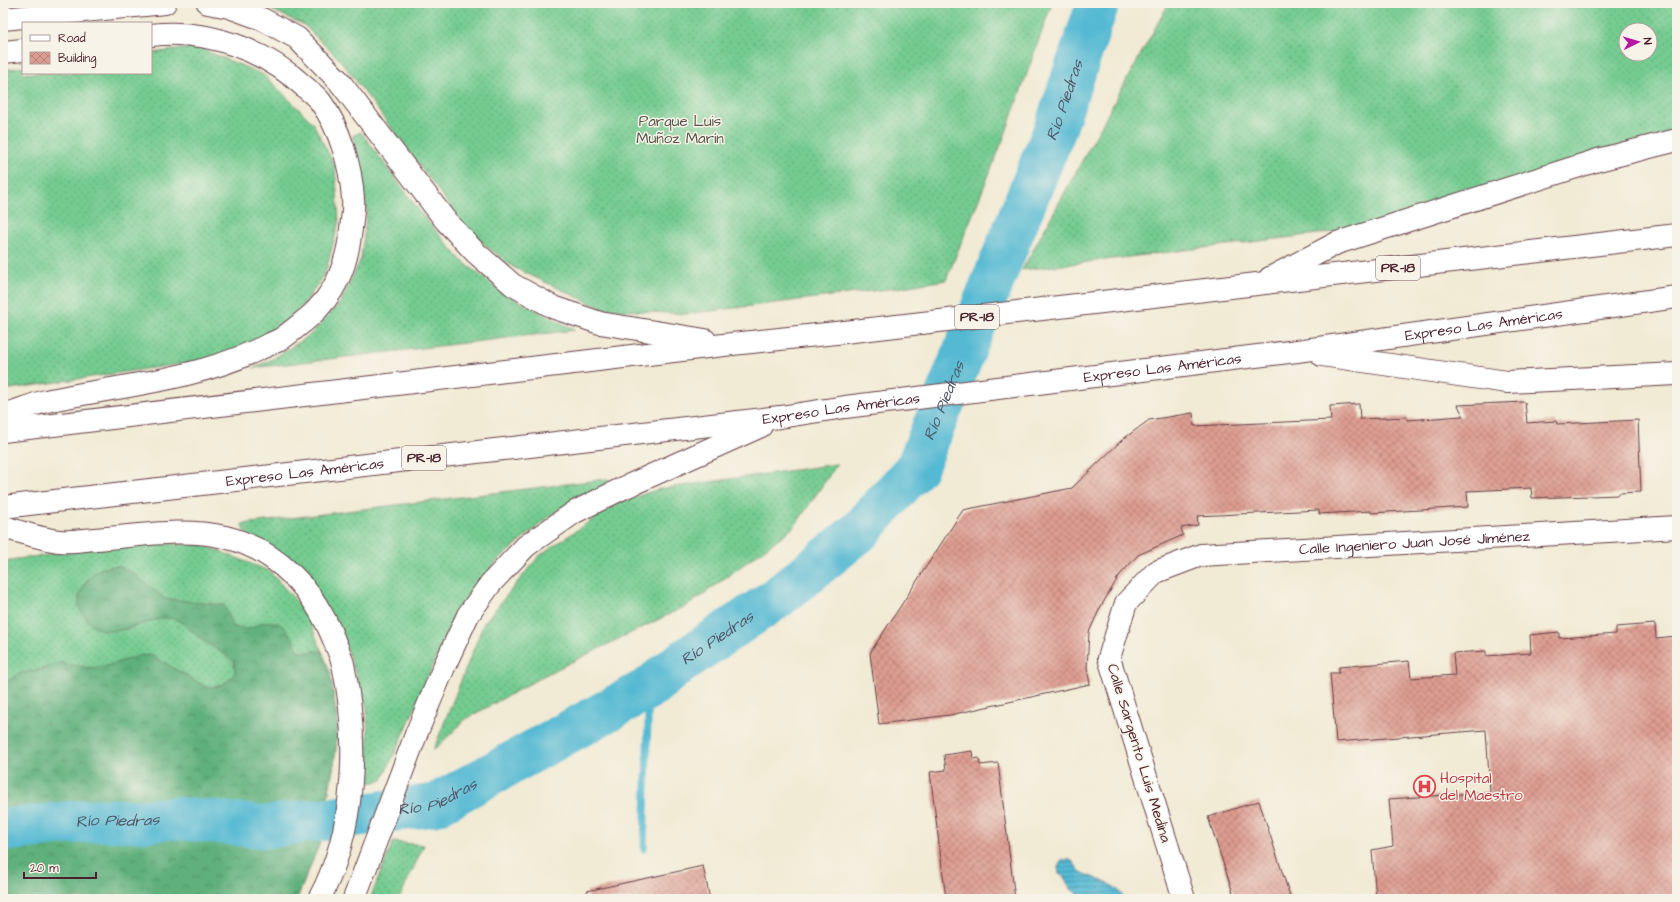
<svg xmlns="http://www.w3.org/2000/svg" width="1680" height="902" viewBox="0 0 1680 902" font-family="'Architects Daughter',sans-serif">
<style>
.grass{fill:url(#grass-dots);stroke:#5f765e;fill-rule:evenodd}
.forest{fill:url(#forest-crowns);stroke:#546853}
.water{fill:url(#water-rules);stroke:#4f6c7f}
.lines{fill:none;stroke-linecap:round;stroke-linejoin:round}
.stream{stroke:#54b9d3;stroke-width:7}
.river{stroke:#54b9d3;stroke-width:43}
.building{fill:url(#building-cross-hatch)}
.minor-casing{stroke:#633d44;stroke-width:24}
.highway-casing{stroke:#633d44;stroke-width:24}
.minor{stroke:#fff;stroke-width:22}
.highway{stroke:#fff;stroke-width:22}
.labels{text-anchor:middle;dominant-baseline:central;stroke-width:3;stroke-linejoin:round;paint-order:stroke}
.shield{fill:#f7f3e8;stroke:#7e5f64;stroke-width:1}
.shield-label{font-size:14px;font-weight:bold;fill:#4a1f2b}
.park-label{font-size:15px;fill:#57534a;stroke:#f7f3e8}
.street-label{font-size:15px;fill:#4a1f2b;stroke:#f7f3e8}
.health-label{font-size:15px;fill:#be3a42;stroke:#f7f3e8;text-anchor:start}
.water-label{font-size:16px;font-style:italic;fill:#4e5566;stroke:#f7f3e8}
</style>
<defs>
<pattern id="grass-dots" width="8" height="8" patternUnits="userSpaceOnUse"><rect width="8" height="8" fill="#74cc91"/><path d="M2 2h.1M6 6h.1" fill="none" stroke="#61a577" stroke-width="1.8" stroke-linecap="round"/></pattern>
<pattern id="forest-crowns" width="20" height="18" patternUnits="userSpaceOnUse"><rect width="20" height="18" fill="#5fb07b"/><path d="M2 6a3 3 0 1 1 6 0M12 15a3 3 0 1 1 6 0" fill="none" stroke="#508f65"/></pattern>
<pattern id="water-rules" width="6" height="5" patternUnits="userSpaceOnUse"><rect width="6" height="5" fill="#54b9d3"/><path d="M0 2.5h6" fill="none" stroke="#4896ab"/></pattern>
<pattern id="building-cross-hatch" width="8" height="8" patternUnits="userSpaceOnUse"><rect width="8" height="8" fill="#de9d91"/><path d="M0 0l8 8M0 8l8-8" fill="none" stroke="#b67f77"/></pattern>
</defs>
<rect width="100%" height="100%" fill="#f7f3e8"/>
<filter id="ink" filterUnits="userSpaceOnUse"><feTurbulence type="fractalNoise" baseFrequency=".025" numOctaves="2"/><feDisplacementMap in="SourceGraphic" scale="8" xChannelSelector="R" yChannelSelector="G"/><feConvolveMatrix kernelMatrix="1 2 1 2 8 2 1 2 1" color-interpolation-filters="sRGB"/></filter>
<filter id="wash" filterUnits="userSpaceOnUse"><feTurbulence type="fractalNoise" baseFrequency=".012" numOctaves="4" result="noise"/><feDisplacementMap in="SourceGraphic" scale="16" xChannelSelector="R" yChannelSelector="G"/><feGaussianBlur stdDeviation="0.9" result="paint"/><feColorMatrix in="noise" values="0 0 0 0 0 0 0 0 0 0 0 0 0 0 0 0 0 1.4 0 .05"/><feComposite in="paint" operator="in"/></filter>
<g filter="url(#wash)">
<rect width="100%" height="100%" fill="#f1ead4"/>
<g class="grass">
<path d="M 257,3 L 1052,3 L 1005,135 L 946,280 L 896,288 L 686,314 L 603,309 L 513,267 L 471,234 L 341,61 L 304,25 Z"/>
<path d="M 1169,3 L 1677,3 L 1677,131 L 1350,230 L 1022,270 ZM 1626,30 L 1650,30 L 1650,54 L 1626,54 Z"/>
<path d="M 197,47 L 264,75 L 313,123 L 335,166 L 339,221 L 326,271 L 304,304 L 272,334 L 220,358 L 3,390 L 3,70 L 23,67 L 23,73 L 151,73 L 151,53 Z"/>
<path d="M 361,132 L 424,217 L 461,260 L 503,293 L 575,330 L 253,368 L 273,359 L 310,335 L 340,303 L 361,259 L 367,211 L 361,168 L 352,136 Z"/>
<path d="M 837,464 L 794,527 L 690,604 L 545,675 L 466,719 L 433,751 L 484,623 L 539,556 L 615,504 L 659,489 Z"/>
<path d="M 607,479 L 610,484 L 560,508 L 500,558 L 471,590 L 450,625 L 405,731 L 382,780 L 369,783 L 367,708 L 339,626 L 245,532 L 242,524 Z"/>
<path d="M 132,543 L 204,545 L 269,571 L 306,612 L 330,672 L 338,727 L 335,758 L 326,807 L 313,815 L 281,820 L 262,820 L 179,814 L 145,814 L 70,817 L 3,825 L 3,561 Z"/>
<path d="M 393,842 L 424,845 L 399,899 L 370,899 Z"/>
</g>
<g class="forest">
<path d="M 119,566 L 133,573 L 165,599 L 224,605 L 233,627 C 238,627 243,629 248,629 C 252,629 255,625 259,624 C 283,615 291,635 299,652 L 322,651 L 330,672 L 338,727 L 335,758 L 326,807 L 313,815 L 281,820 L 262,820 L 179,814 L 145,814 L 70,817 L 3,825 L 3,686 L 5,683 L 18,674 L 41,669 L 59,663 L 91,668 L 106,666 L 139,656 L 151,655 L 206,687 C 220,687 226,685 235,673 L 234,661 C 224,653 211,647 201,639 C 193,632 187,625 177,620 C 157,612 126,636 102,630 C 96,629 88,622 85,617 C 84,615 81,612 80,609 C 75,596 87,576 98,570 C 105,567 112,566 119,566 Z"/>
<path d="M 170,824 C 204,827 249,837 283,832 C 298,829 310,824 324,833 L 297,899 L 3,899 L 3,839 L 48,830 L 114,825 L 143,826 Z"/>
</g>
<path class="water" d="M 1062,860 C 1066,860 1069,859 1072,861 C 1075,863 1076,868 1080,871 C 1093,880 1118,882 1124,899 L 1083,899 L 1070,888 L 1064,877 L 1059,874 L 1058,867 Z"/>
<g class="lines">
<path class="stream" d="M 644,849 L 649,688"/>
<path class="river" id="s1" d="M 3,830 L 97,820 L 142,821 L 174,818 L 266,827 L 435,805 L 649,688 L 680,663 L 777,598 L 860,531 L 917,467 L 1055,129 L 1098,3"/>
</g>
<g id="blocks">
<g class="building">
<path d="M 1525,402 L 1527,423 L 1556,421 L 1557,424 L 1638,420 L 1641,492 L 1619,493 L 1619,495 L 1532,498 L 1531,488 L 1467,491 L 1468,507 L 1371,513 L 1371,511 L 1319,514 L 1319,510 L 1197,516 L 1198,525 L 1181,528 L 1183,535 L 1138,555 L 1119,576 L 1100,608 L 1089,632 L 1087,668 L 1090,684 L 950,715 L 879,724 L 870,653 L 963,510 L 1072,488 L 1122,440 L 1149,420 L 1193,413 L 1194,426 L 1331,420 L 1330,406 L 1359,404 L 1360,419 L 1407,417 L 1407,420 L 1463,416 L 1458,405 Z"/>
<path d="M 1655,624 L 1656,638 L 1677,636 L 1677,899 L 1376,899 L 1372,850 L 1393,846 L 1389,799 L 1490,792 L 1486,730 L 1336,742 L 1330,673 L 1339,673 L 1339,667 L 1409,661 L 1411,678 L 1455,675 L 1453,653 L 1486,651 L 1486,656 L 1531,653 L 1530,635 L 1559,632 L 1559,638 L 1616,634 L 1616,627 Z"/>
<path d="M 972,751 L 973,759 L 979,758 L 980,765 L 998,763 L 1015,899 L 946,899 L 930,772 L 946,770 L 944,755 Z"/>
<path d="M 1259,801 L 1291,899 L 1235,899 L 1208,817 Z"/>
<path d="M 703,866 L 710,899 L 588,899 L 587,891 Z"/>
</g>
</g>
</g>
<g filter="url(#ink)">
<use href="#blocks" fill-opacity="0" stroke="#633d44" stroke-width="1"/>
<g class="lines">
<defs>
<g id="minor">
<path id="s2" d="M 1184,899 L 1109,658 L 1126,603 L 1156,572 L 1201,555 L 1677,527"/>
</g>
<g id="highway">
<path d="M 208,3 L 229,7 L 262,19 L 297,38 L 339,81 L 446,221 L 476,253 L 513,285 L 555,308 L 600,323 L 705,340"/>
<path d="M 3,19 L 165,3"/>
<path d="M 3,52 L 23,50"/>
<path d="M 1270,278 L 1337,243 L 1598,160 L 1677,140"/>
<path d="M 1322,355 L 1507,382 L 1677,374"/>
<path d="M 3,415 C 17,411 31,405 46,401 C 116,386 191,381 257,350 C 265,346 274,343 281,339 C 290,333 299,325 308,318 C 336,294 347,265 351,229 C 352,220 354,209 353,199 C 351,166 340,128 320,101 C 316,96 310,92 306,88 C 265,50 207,28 151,35"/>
<path d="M 3,431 L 732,344 L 836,333 L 1677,235"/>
<path id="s3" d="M 3,507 L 780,417 L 845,407 L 1297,351 L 1677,297"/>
<path d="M 3,527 C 19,531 44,540 60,541 C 71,542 84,540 95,539 C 138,536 183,527 225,537 C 278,550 314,590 334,640 C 337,648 341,656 343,664 C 359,739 356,831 319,899"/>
<path d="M 354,899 L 417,732 L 444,667 L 468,615 L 491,583 L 526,546 L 575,512 L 619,490 L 761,426"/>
</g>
</defs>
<use href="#minor" class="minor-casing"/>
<use href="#highway" class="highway-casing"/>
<use href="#minor" class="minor"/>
<use href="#highway" class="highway"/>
</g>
</g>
<defs>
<symbol id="hospital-ring" viewBox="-11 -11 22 22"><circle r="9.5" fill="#f7f3e8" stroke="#e0444e" stroke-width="1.5"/><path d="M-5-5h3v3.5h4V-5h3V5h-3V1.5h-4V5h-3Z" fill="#e0444e"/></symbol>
</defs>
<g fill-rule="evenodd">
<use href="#hospital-ring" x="1412" y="774" width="25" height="25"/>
</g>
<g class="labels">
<g class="shield">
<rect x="1376" y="256" width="44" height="24" rx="3"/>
<rect x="955" y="305" width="44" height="24" rx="3"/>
<rect x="402" y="446" width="44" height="24" rx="3"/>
</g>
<g class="shield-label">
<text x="1398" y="268">PR-18</text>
<text x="977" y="317">PR-18</text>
<text x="424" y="458">PR-18</text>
</g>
<g class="park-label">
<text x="680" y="121">Parque Luis<tspan x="680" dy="17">Muñoz Marín</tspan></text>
</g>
<g class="street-label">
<text stroke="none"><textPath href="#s3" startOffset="1492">Expreso Las Américas</textPath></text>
<text stroke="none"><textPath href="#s3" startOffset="1168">Expreso Las Américas</textPath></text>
<text stroke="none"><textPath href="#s3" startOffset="844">Expreso Las Américas</textPath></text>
<text stroke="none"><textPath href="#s3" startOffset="304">Expreso Las Américas</textPath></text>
<text stroke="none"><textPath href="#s2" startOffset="615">Calle Ingeniero Juan José Jiménez</textPath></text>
<text transform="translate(1139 753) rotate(73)">Calle Sargento Luis Medina</text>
</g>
<g class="health-label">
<text x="1440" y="778">Hospital<tspan x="1440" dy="17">del Maestro</tspan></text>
</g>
<g class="water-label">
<text stroke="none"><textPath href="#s1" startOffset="1423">Río Piedras</textPath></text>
<text stroke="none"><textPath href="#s1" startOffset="1099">Río Piedras</textPath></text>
<text stroke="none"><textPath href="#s1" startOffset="763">Río Piedras</textPath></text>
<text stroke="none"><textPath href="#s1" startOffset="439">Río Piedras</textPath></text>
<text stroke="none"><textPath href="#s1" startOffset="115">Río Piedras</textPath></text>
</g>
</g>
<rect width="1680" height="902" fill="none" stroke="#f7f3e8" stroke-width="16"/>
<rect x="22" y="22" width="130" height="52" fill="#f7f3e8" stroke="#b29e9c"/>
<rect x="30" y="35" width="20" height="6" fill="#ffffff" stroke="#b29e9c"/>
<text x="58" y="42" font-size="12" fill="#4a1f2b">Road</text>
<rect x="30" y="52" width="20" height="12" fill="url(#building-cross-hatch)" stroke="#b29e9c"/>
<text x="58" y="62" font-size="12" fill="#4a1f2b">Building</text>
<g transform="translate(1638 42) rotate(85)"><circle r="19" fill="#f7f3e8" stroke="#b29e9c"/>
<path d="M0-3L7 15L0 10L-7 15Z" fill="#b5179e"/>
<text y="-6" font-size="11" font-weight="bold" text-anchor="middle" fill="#4a1f2b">N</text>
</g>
<path d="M24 872v6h72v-6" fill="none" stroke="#4a1f2b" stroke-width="2"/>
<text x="30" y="872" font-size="12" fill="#4a1f2b" stroke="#f7f3e8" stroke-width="3" paint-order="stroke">20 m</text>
</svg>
